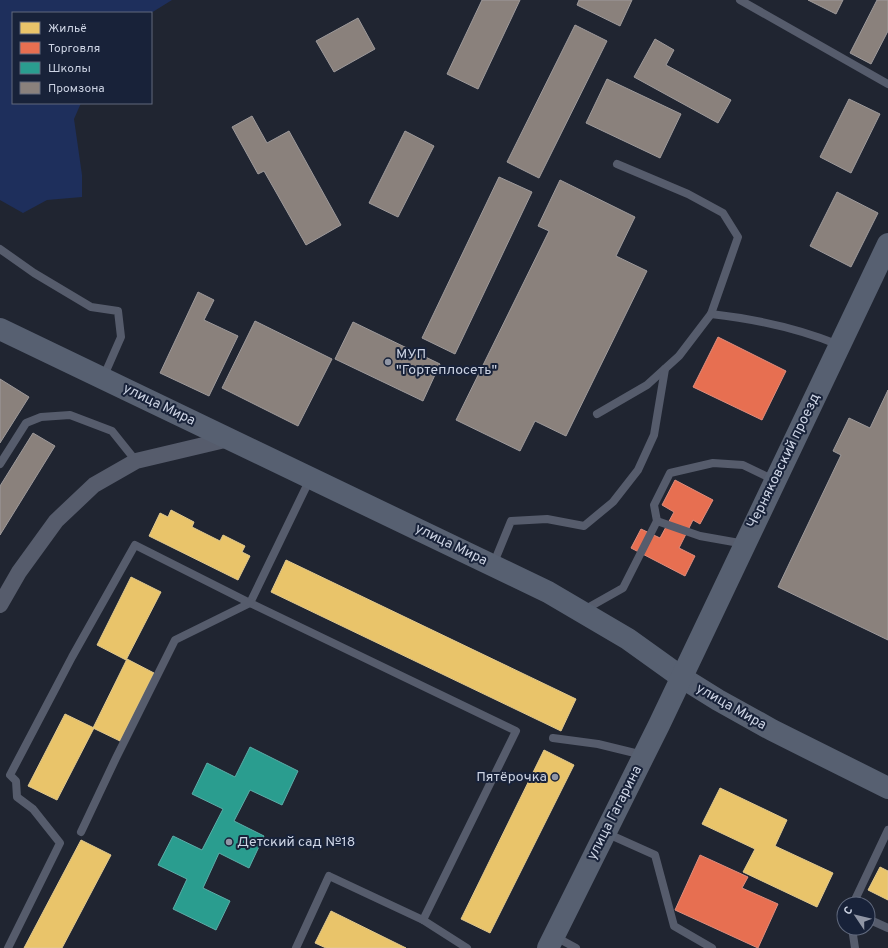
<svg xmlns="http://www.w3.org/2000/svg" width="888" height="948" viewBox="0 0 888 948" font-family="Overpass,sans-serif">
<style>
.green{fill:#1e2f5c}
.homes{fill:#e9c46a;stroke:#e0c88e}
.shops{fill:#e76f51;stroke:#df8d7d}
.schools{fill:#2a9d8f;stroke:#5bada8}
.industry{fill:#8a817c;stroke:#9e9a9b}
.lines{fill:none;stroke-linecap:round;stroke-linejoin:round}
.lane{stroke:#565c6c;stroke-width:8}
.street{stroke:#565c6c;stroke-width:16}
.secondary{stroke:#576071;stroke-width:22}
.poi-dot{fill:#9096a5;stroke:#182239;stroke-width:1.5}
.labels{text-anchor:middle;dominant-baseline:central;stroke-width:4;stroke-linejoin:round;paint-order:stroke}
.poi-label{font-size:14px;fill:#ccd3e3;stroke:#182239;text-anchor:start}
.street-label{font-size:14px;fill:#ccd3e3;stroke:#182239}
</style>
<rect width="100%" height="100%" fill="#202531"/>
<path class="green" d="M 0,0 L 172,0 L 151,13 L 13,13 L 13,103 L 81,103 L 74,119 L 82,175 L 82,197 L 47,200 L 23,213 L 0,200 Z"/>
<g class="homes">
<path d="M 171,510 L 194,522 L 192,527 L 220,541 L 223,535 L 245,546 L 242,552 L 250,556 L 238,580 L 149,536 L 160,513 L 168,517 Z"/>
<path d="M 286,560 L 576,699 L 561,731 L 271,592 Z"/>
<path d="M 131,577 L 161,592 L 126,660 L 97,645 Z"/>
<path d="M 127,659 L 154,673 L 120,741 L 93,728 Z"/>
<path d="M 65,714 L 94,728 L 57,800 L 28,786 Z"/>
<path d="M 544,750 L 574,765 L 490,933 L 461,919 Z"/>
<path d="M 720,788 L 787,820 L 775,846 L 833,873 L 817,907 L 743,872 L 755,849 L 702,824 Z"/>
<path d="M 81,840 L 111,855 L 62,948 L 24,948 Z"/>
<path d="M 880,867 L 888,871 L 888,900 L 868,890 Z"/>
<path d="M 331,911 L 406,948 L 326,948 L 315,943 Z"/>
</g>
<g class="shops">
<path d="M 718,337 L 786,371 L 762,420 L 693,387 Z"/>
<path d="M 675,480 L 713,500 L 700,524 L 693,520 L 679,548 L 695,556 L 685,576 L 631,548 L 641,529 L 660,538 L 674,512 L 662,505 Z"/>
<path d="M 700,855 L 748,877 L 742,888 L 778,904 L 758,948 L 675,910 Z"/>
</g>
<path class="schools" d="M 250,747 L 298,771 L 282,805 L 250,790 L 234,821 L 264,836 L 249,868 L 219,853 L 203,888 L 230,901 L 216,930 L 173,909 L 187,879 L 158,865 L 173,836 L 202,850 L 223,809 L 192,794 L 207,763 L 235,777 Z"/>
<g class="industry">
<path d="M 482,0 L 520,0 L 478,89 L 447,74 Z"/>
<path d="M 579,0 L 632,0 L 620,26 L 577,5 Z"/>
<path d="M 808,0 L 843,0 L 836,14 Z"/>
<path d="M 877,0 L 888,0 L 888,31 L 871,64 L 850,53 Z"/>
<path d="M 358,18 L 375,49 L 334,72 L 316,41 Z"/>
<path d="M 575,25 L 607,41 L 539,178 L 507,162 Z"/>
<path d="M 655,39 L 674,50 L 666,65 L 731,100 L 718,123 L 634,77 Z"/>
<path d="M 607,79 L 681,114 L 660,158 L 586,123 Z"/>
<path d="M 849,99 L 880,114 L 851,173 L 820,157 Z"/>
<path d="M 252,116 L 267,143 L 289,131 L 341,225 L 306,245 L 264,171 L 258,174 L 232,127 Z"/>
<path d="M 405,131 L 434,146 L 398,217 L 369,203 Z"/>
<path d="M 499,177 L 532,192 L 455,354 L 422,338 Z"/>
<path d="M 560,180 L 635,217 L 616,256 L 647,271 L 566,436 L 535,421 L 520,451 L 456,420 L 549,231 L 538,226 Z"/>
<path d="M 837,192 L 878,213 L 851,267 L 810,246 Z"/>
<path d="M 198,292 L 214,300 L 204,320 L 238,336 L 209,396 L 160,373 Z"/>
<path d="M 255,321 L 332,359 L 298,426 L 222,388 Z"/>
<path d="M 353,322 L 440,364 L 423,401 L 335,359 Z"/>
<path d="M 0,379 L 29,397 L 0,443 Z"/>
<path d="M 888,390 L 888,640 L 778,587 L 841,455 L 833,451 L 849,418 L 870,428 Z"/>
<path d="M 33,433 L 55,446 L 0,535 L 0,486 Z"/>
</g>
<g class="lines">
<g class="lane">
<path d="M 740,0 L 888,84"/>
<path d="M 617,164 L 688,194 L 723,213 L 738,237 L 711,314 C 755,319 798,328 839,345"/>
<path d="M 0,249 L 34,273 L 91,307 L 118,311 L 121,337 L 103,378"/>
<path d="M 597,414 L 647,385 L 679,356 L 711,314"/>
<path d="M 0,464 L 26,423 L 41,417 L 70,415 L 112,431 L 136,461"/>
<path d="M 310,479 L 250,603 L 516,731 L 423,920"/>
<path d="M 657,521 L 654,505 L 670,473 L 713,463 L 743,465 L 774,480"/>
<path d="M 493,565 L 511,521 L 547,519 L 584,526 L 613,502 L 638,470 L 654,435 L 665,369"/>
<path d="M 584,610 L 623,588 L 657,521 L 700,536 L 745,544"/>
<path d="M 553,738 L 598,744 L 643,755"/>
<path d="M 81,832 L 116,758 L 175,640 L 250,603"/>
<path d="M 606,833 L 655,855 L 674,926 L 712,948"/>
<path d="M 853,904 L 888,830"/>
<path d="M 868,919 L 888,928"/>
<path d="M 852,928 L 855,948"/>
<path d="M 554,936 L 576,948"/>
<path d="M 8,948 L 60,843 L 33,809 L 17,797 L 16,781 L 10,775 L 72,657 L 135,545 L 250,603"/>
<path d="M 296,948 L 329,876 L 423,920 L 467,948"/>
</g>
<path class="street" d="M 0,605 L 19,572 L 56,521 L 94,485 L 136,461 L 229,439"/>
<g class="secondary">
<path d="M 0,329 L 548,592 L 628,639 L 681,677 L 718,700 L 772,730 L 888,788"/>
<path d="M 548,948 L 659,725 L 888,244"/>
</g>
</g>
<g class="poi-dot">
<circle cx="388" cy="362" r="4"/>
<circle cx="555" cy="777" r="4"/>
<circle cx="229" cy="842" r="4"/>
</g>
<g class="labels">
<g class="poi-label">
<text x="396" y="354">МУП<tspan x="396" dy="16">"Гортеплосеть"</tspan></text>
<text x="547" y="777" text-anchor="end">Пятёрочка</text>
<text x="237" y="842">Детский сад №18</text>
</g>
<g class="street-label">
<text transform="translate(159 405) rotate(26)">улица Мира</text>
<text transform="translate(784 461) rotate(-64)">Черняковский проезд</text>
<text transform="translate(451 545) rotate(26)">улица Мира</text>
<text transform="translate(731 707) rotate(30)">улица Мира</text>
<text transform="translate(615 813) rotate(-63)">улица Гагарина</text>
</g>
</g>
<rect x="12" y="12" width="140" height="92" fill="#182239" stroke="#60697d"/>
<rect x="20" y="22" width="20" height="12" fill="#e9c46a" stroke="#60697d"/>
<text x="48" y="32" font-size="12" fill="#ccd3e3">Жильё</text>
<rect x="20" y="42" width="20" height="12" fill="#e76f51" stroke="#60697d"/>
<text x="48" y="52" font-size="12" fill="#ccd3e3">Торговля</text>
<rect x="20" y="62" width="20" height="12" fill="#2a9d8f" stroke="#60697d"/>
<text x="48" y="72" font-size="12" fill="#ccd3e3">Школы</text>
<rect x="20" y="82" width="20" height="12" fill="#8a817c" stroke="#60697d"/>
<text x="48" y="92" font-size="12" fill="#ccd3e3">Промзона</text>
<g transform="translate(856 916) rotate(305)"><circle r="19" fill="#182239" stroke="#60697d"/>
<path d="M0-3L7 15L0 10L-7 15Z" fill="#9096a5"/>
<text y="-6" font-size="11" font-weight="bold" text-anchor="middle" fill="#ccd3e3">С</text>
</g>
</svg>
